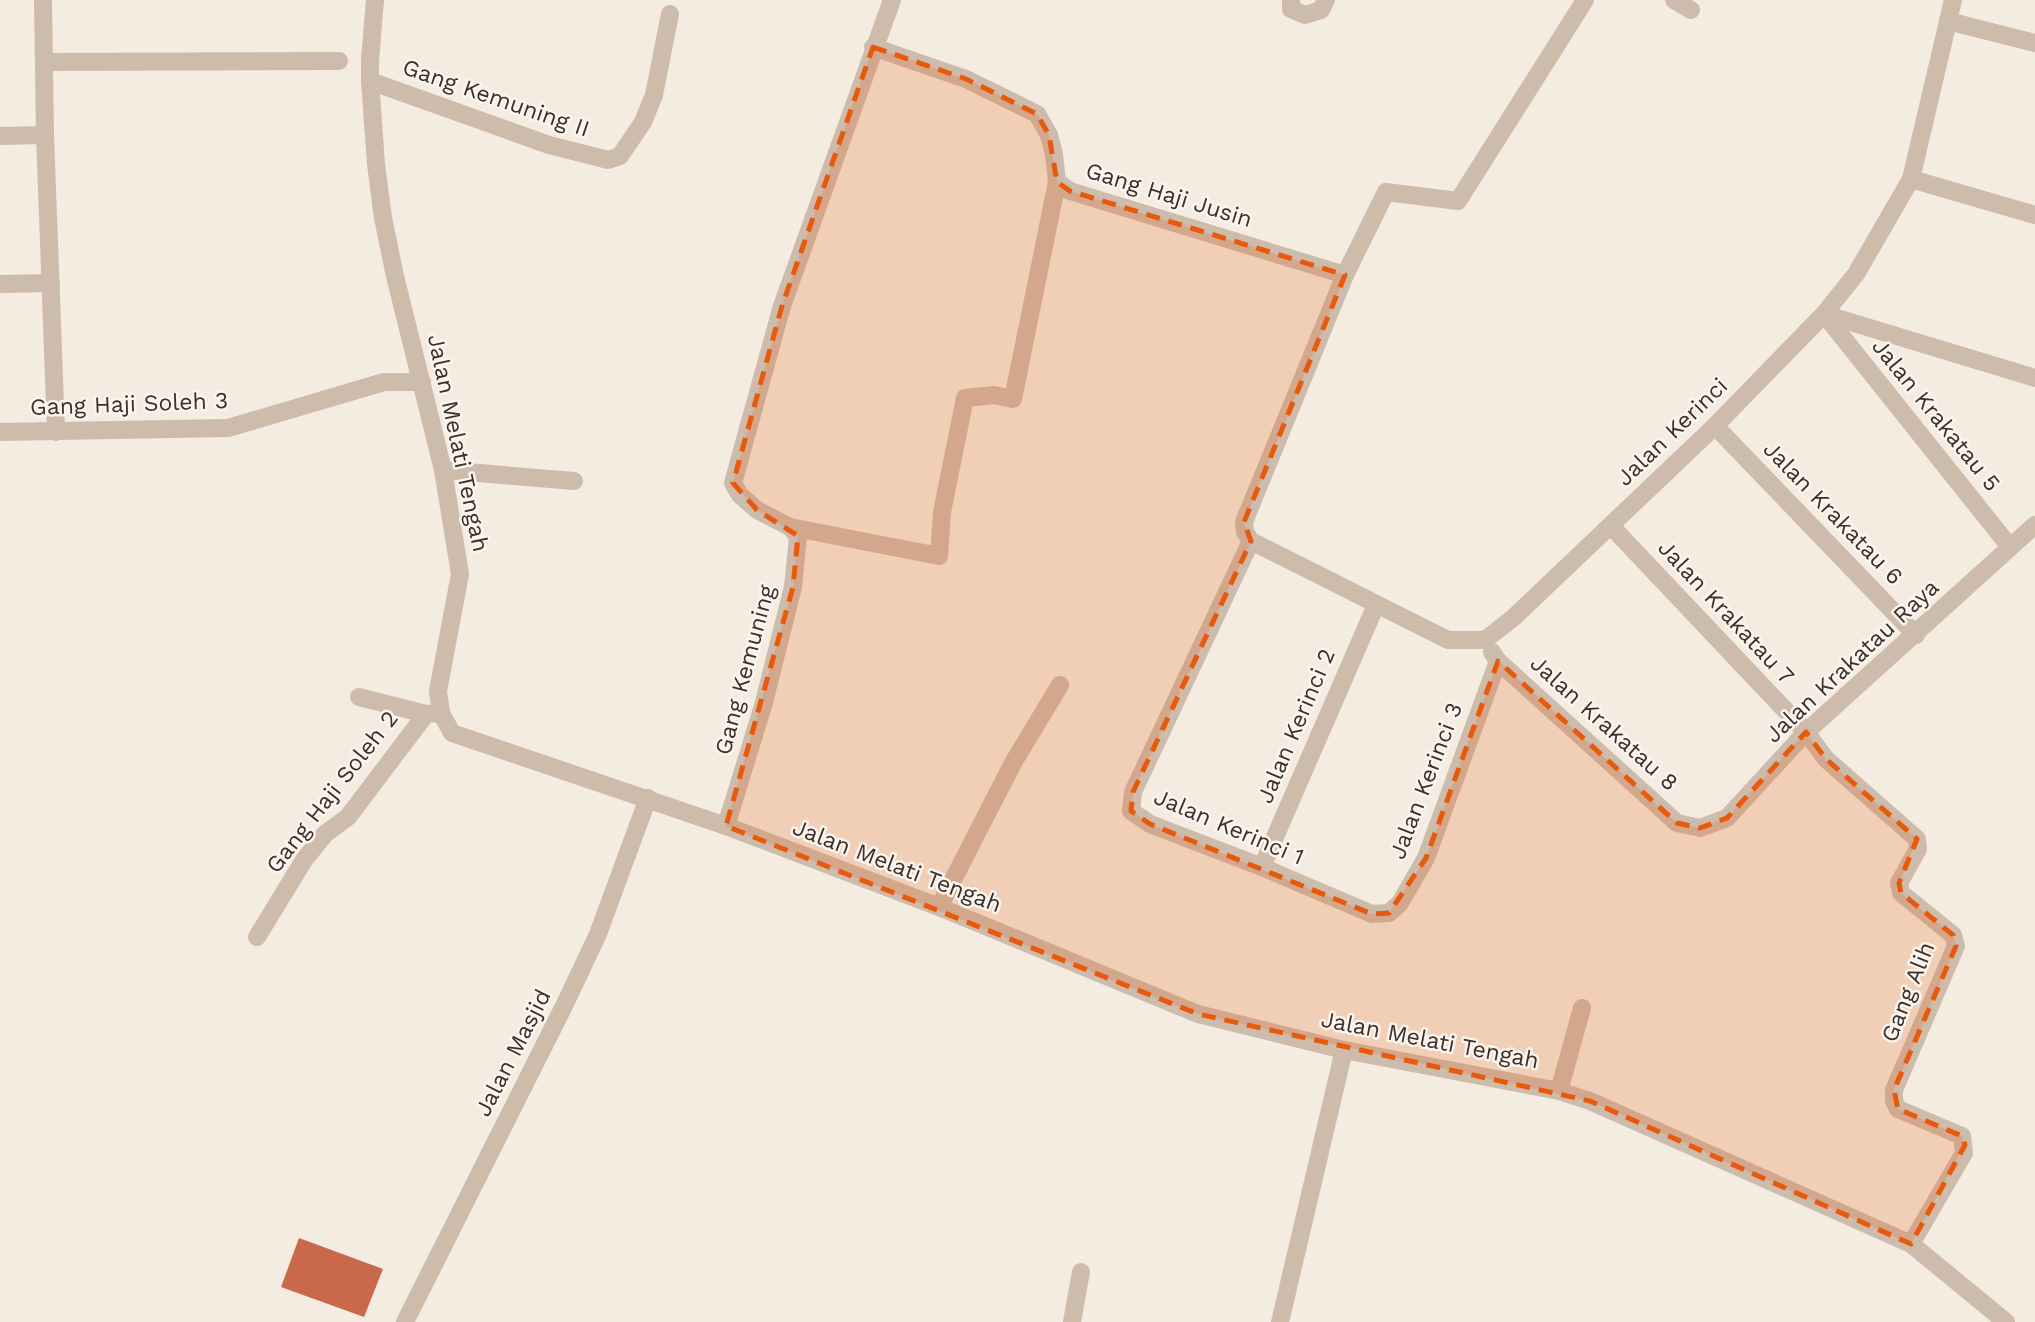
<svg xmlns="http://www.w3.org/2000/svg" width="2035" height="1322" viewBox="0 0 2035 1322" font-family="'Work Sans',sans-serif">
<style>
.building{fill:#c8694b}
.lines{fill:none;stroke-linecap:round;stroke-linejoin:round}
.lane{stroke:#cdbbac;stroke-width:18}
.street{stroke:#cdbbac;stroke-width:18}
.marked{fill:#e8590c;fill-opacity:0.2;stroke:#e8590c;stroke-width:5;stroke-dasharray:14 9;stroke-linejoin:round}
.labels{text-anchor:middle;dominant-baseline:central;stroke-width:5;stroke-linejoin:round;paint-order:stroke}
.street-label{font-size:23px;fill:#3b302b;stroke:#fbf5ee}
</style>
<rect width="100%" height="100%" fill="#f4ebe1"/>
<path class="building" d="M 299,1238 L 383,1269 L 364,1317 L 281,1287 Z"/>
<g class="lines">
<g class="lane">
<path d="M 370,81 L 549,145 L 608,160 L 620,156 L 643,122 L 654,95 L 670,14"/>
<path d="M 359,697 L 426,714"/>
<path d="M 939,907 L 1013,763 L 1060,685"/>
<path d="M 1280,1322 L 1344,1050"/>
</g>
<g class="street">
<path d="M 43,0 L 45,135 L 56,432"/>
<path d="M 375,0 L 370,60 L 370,81 L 376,164 L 383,218 L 395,276 L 443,470 L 460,574 L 438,691 L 441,713 L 452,733 L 726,826 L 939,907 L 1198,1014 L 1344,1050 L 1559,1091 L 1590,1101 L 1911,1244 L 2006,1322"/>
<path d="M 892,0 L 782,306 L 733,483 L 740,495 L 757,510 L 790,527 L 939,556 L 942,512 L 965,398 L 994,395 L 1013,399 L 1057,182"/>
<path d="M 1291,0 L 1291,9 L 1305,15 L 1321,10 L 1326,0"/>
<path d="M 1585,0 L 1458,201 L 1386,192 L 1345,275 L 1244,522 L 1245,532 L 1251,541 L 1448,640 L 1485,640 L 1513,618 L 1715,426 L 1824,314 L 1856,274 L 1911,179 L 1953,0"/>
<path d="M 1674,0 L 1691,10"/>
<path d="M 1948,21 L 2035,43"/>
<path d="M 873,47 L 966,79 L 1037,114 L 1049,135 L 1054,154 L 1057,182 L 1070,191 L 1345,275"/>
<path d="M 45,62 L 339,61"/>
<path d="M 0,136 L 45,135"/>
<path d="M 1911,179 L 2035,215"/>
<path d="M 0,284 L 51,283"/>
<path d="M 1824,314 L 2010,547"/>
<path d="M 1824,314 L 2035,378"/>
<path d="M 1715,426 L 1916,635"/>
<path d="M 0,432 L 228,428 L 384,382 L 422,382"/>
<path d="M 443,470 L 574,481"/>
<path d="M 1611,526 L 1806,732 L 1826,759 L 1917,839 L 1918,849 L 1899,883 L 1901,893 L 1953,935 L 1956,946 L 1894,1090 L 1894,1101 L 1898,1109 L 1962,1136 L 1964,1153 L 1911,1244"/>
<path d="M 1251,541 L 1133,792 L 1131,811 L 1150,824 L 1262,867 L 1372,914 L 1389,913 L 1400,903 L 1426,858 L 1498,661"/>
<path d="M 1492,652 L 1498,661 L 1677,823 L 1700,828 L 1727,818 L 1806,732 L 2035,525"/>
<path d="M 726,826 L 763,706 L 793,587 L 798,536 L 790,527"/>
<path d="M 1262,867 L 1376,605"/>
<path d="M 257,937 L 304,860 L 325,834 L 348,817 L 426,714 L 441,713"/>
<path d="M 1559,1091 L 1582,1008"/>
<path d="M 405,1322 L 564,1006 L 598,934 L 648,798"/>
<path d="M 1072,1322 L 1081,1272"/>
</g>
</g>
<path class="marked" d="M 873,47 L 966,79 L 1037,114 L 1049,135 L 1057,182 L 1070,191 L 1345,275 L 1244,522 L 1251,541 L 1133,792 L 1131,811 L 1150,824 L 1372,914 L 1389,913 L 1426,858 L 1498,661 L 1677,823 L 1700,828 L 1727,818 L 1806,732 L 1826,759 L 1917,839 L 1899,883 L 1901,893 L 1953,935 L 1956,946 L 1894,1090 L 1898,1109 L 1962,1136 L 1965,1145 L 1911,1244 L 1590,1101 L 1198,1014 L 726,826 L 793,587 L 798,536 L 757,510 L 733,483 L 782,306 Z"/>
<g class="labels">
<g class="street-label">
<text transform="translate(496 98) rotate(19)">Gang Kemuning II</text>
<text transform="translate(1169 195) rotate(17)">Gang Haji Jusin</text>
<text transform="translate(129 404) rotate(-2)">Gang Haji Soleh 3</text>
<text transform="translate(1936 415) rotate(51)">Jalan Krakatau 5</text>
<text transform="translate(1672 432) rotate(-44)">Jalan Kerinci</text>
<text transform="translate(458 443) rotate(78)">Jalan Melati Tengah</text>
<text transform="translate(1833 513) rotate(46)">Jalan Krakatau 6</text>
<text transform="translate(1726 612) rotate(47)">Jalan Krakatau 7</text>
<text transform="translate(1852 661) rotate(-43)">Jalan Krakatau Raya</text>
<text transform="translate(745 670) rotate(-75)">Gang Kemuning</text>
<text transform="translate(1604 723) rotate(42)">Jalan Krakatau 8</text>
<text transform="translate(1296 726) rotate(-67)">Jalan Kerinci 2</text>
<text transform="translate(1426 781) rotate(-69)">Jalan Kerinci 3</text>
<text transform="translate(332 792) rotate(-52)">Gang Haji Soleh 2</text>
<text transform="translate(1229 827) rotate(23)">Jalan Kerinci 1</text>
<text transform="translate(897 866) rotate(21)">Jalan Melati Tengah</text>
<text transform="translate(1908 992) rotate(-68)">Gang Alih</text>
<text transform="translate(1430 1040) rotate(11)">Jalan Melati Tengah</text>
<text transform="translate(513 1053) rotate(-63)">Jalan Masjid</text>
</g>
</g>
</svg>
